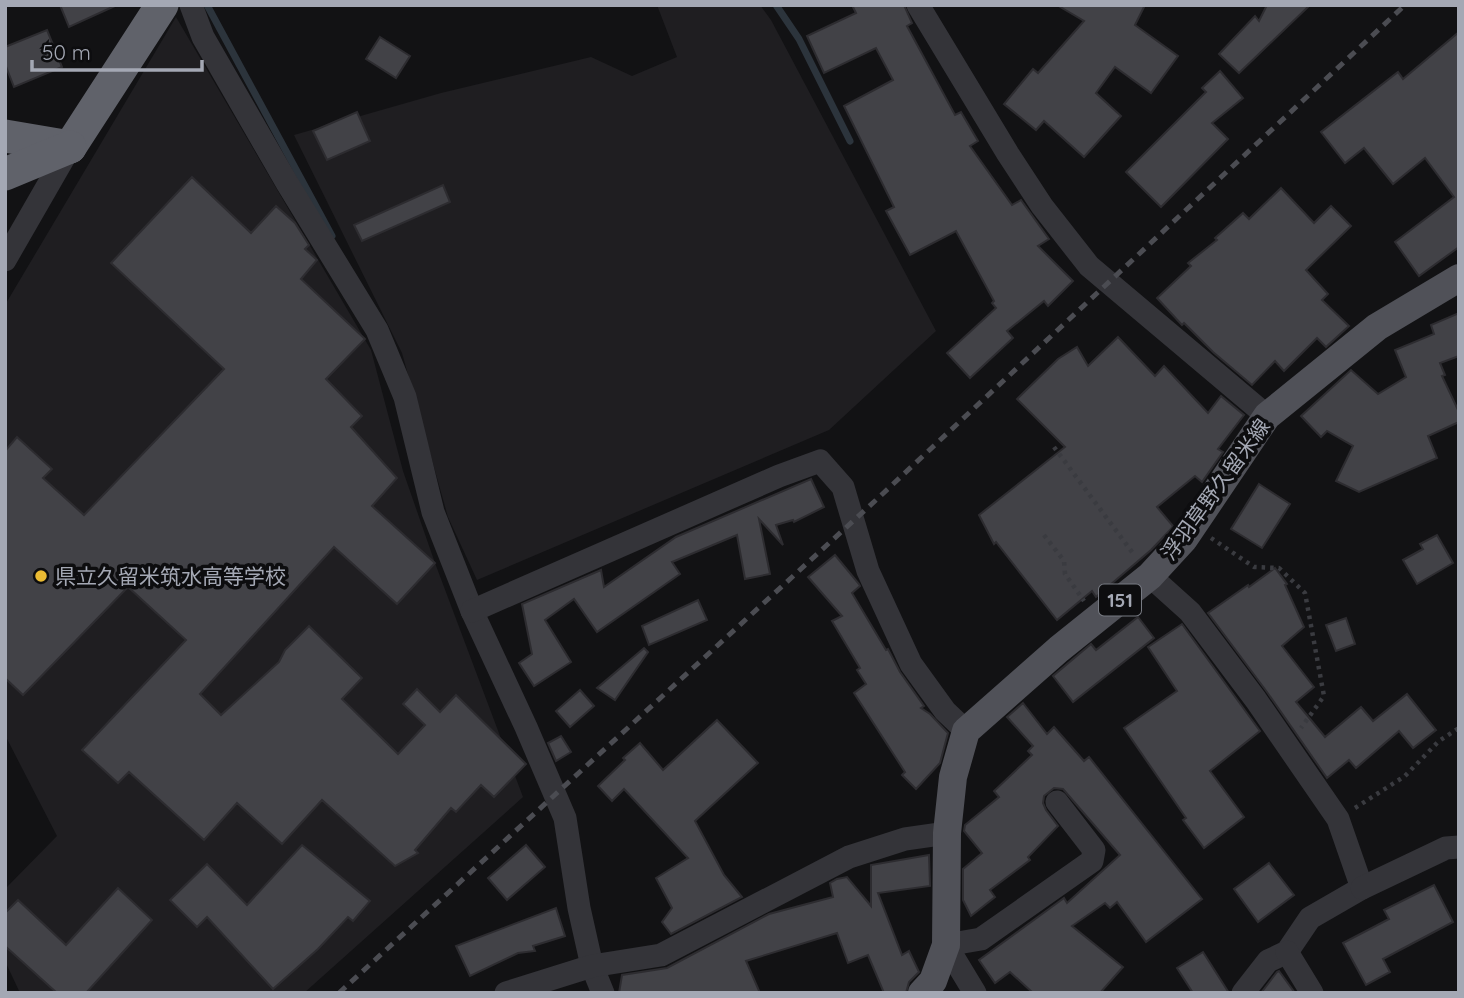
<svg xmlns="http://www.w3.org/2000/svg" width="1464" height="998" viewBox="0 0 1464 998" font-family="Quicksand,'Noto Sans JP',sans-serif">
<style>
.built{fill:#1f1e21}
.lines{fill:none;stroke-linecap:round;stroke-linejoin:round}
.stream{stroke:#2c343c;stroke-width:7}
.building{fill:#424247;stroke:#2d2c30;stroke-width:2}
.path{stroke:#3a3b40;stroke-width:4.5;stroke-dasharray:3.5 5;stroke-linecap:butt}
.minor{stroke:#343439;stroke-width:23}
.major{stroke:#505158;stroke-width:28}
.highway{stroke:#60626a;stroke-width:33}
.rail{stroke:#4b4c52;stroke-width:5;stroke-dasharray:9 7;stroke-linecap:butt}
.poi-dot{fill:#ebbb33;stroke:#0d0d0f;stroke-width:2.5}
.labels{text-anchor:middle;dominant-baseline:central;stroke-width:7;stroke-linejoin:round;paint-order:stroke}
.shield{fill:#0d0d0f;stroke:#777a82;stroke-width:2}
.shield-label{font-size:19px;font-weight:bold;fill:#a4a8b4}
.street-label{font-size:21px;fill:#a4a8b4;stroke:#0d0d0f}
.poi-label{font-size:21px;fill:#a4a8b4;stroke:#0d0d0f;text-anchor:start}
</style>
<rect width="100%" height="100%" fill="#121214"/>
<g class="built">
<path d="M 657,5 L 760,5 L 771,20 L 936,331 L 829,430 L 477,580 L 448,517 L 402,353 L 294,135 L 441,93 L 591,57 L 632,76 L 677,57 Z"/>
<path d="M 176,17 L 371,350 L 403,471 L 435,563 L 523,797 L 304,993 L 20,993 L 5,961 L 5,889 L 57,836 L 5,735 L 5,305 Z"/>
</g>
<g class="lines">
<g class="stream">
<path d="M 207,5 L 332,236"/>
<path d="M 776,5 L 799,39 L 850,141"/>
</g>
</g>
<g class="building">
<path d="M 60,5 L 117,5 L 69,27 Z"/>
<path d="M 852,5 L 904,5 L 912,23 L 907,26 L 955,115 L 961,112 L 978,141 L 970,146 L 1012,205 L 1021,200 L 1049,239 L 1038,246 L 1073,281 L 1048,306 L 1044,301 L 1007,331 L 1013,338 L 970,378 L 947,353 L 996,308 L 992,303 L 994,301 L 956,231 L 910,255 L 886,211 L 894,207 L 844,106 L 893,80 L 876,48 L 824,73 L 807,36 L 856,13 Z"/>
<path d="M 1057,5 L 1145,5 L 1135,25 L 1178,56 L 1151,93 L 1115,67 L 1096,93 L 1121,116 L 1084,157 L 1044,121 L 1036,130 L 1004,104 L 1033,69 L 1038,73 L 1084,21 Z"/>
<path d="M 1267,5 L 1310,5 L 1239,73 L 1219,54 L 1255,16 L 1259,21 Z"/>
<path d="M 47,30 L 62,67 L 14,87 L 5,64 L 5,47 Z"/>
<path d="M 1459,32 L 1459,247 L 1419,276 L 1395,242 L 1454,197 L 1425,158 L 1393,184 L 1364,148 L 1345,163 L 1321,132 L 1398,72 L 1403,79 Z"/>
<path d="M 380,37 L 410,56 L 396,78 L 366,59 Z"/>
<path d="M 1220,71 L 1243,98 L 1212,123 L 1228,139 L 1161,207 L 1126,172 L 1206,92 L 1202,88 Z"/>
<path d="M 357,112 L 370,141 L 327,160 L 313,131 Z"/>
<path d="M 192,177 L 251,233 L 276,206 L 295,223 L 309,245 L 305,249 L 317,260 L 301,279 L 365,339 L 326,379 L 362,416 L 351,427 L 397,478 L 372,506 L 435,563 L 397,604 L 334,547 L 200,694 L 221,715 L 279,662 L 285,650 L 309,626 L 362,678 L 342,699 L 398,754 L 425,725 L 403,704 L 417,689 L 440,712 L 456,695 L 526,764 L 494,797 L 481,785 L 456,812 L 451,808 L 415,850 L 418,853 L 395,866 L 322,800 L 282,844 L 237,803 L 204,840 L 129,772 L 118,783 L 82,750 L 186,640 L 128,587 L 23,695 L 5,678 L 5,451 L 17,437 L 52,469 L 43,478 L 84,515 L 224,369 L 111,263 Z"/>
<path d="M 443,185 L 450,202 L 362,241 L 354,225 Z"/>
<path d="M 1281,188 L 1314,223 L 1331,206 L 1351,226 L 1306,270 L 1328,294 L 1322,300 L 1349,326 L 1326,347 L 1317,338 L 1284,371 L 1275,361 L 1252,385 L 1213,352 L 1184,323 L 1182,325 L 1157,298 L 1191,266 L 1188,263 L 1217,240 L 1215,238 L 1243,213 L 1249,219 Z"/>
<path d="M 1459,313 L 1459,356 L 1440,363 L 1445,375 L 1442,376 L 1459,412 L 1459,422 L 1428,436 L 1437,458 L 1359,492 L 1336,481 L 1353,446 L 1327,431 L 1321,437 L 1301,416 L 1351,370 L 1378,394 L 1406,377 L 1395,350 L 1434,334 L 1431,325 Z"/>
<path d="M 1118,337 L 1155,376 L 1164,366 L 1208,413 L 1221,396 L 1244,415 L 1218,449 L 1223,452 L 1202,482 L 1195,476 L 1157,507 L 1173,526 L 1171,529 L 1151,550 L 1096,597 L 1092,591 L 1057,620 L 996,542 L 994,544 L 979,515 L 1065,447 L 1017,399 L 1058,359 L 1077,347 L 1088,366 Z"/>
<path d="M 811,479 L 824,507 L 794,522 L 793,520 L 776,525 L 783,545 L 759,519 L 770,574 L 745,579 L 737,535 L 672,562 L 680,574 L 597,632 L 574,599 L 545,620 L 571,662 L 534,686 L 519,663 L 532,654 L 522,604 L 601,570 L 604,587 L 676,537 Z"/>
<path d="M 1259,484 L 1290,504 L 1262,548 L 1231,529 Z"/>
<path d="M 1437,535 L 1453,563 L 1417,584 L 1403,560 L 1423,549 L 1420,544 Z"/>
<path d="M 835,555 L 859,584 L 860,586 L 852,593 L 886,650 L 888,649 L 900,672 L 924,706 L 921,708 L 930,714 L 948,733 L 940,763 L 916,789 L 902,775 L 905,772 L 854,693 L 866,684 L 857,670 L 860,668 L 832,621 L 842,616 L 808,577 Z"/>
<path d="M 1275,568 L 1287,584 L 1285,585 L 1304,627 L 1282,646 L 1314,687 L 1296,702 L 1325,737 L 1361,707 L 1373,721 L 1407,694 L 1436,730 L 1413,748 L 1399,731 L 1356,768 L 1349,760 L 1327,778 L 1267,692 L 1208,613 L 1248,585 L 1249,587 Z"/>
<path d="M 698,600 L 707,620 L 649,645 L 642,626 Z"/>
<path d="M 1138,617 L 1154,638 L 1073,702 L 1053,676 L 1091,644 L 1096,650 Z"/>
<path d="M 1346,618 L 1355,644 L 1336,651 L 1326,625 Z"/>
<path d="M 1182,624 L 1260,731 L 1210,771 L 1244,817 L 1204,848 L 1183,820 L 1186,818 L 1124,728 L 1177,691 L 1148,647 Z"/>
<path d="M 644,648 L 648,652 L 615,700 L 597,688 Z"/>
<path d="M 580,690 L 594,706 L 570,727 L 556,711 Z"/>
<path d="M 1023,703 L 1047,734 L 1054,727 L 1084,761 L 1089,757 L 1202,899 L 1146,942 L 1117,902 L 1110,908 L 1105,903 L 1072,926 L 1123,967 L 1100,993 L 1033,993 L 1010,972 L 995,983 L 979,960 L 1064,898 L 1067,903 L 1120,855 L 1063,789 L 1054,788 L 1044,796 L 1043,803 L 1046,810 L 1058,826 L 1028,857 L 1030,860 L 990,890 L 995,897 L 971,916 L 963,900 L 963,869 L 982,853 L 964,831 L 965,825 L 999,797 L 994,791 L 1032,755 L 1028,751 L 1033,746 L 1007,717 Z"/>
<path d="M 717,720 L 758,763 L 695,821 L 724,875 L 742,897 L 671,934 L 662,922 L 672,908 L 656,878 L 688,858 L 624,789 L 612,801 L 598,786 L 625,760 L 623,758 L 640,743 L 663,770 Z"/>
<path d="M 561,736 L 571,752 L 556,761 L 548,743 Z"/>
<path d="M 302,845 L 370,901 L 353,921 L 348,917 L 318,949 L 273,989 L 207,917 L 197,927 L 170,900 L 207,864 L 247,905 Z"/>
<path d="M 526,845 L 545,867 L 507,900 L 488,878 Z"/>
<path d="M 929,855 L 930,886 L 878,893 L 902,955 L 909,951 L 919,972 L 909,982 L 906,993 L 884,993 L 868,955 L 848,963 L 837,933 L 746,961 L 760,993 L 619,993 L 622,975 L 667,968 L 769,914 L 833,897 L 830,883 L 837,879 L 847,877 L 871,906 L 871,865 Z"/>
<path d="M 1269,863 L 1294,895 L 1258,922 L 1234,889 Z"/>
<path d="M 1434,885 L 1453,922 L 1383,959 L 1390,972 L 1366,985 L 1343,943 L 1389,919 L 1384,910 Z"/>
<path d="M 118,888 L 152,920 L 86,993 L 57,993 L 5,946 L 5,913 L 18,900 L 66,945 Z"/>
<path d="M 556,908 L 565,936 L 533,946 L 535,951 L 518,953 L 470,976 L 456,946 Z"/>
<path d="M 1203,952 L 1229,993 L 1193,993 L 1177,968 Z"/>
<path d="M 1279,971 L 1295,993 L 1261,993 L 1277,972 Z"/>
</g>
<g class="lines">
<g class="path">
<path d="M 1054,447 L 1135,556"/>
<path d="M 1044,535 L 1064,561 L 1065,574 L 1084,601"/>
<path d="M 1211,538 L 1254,567 L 1279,568 L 1305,593 L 1324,696 L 1301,728"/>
<path d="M 1355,808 L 1405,776 L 1439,741 L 1459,728"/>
</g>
<g class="minor">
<path d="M 191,5 L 203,37 L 287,183 L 377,330 L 405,397 L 433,512 L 472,611 L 526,727 L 565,818 L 579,908 L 592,966 L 603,993"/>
<path d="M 918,5 L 1008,154 L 1042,206 L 1089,266 L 1267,416"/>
<path d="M 5,260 L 70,147"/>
<path d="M 1150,576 L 1190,612 L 1256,700 L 1338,819 L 1362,888 L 1310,918 L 1287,952 L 1268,961 L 1243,993"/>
<path d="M 472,611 L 779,476 L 820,461 L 843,487 L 868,571 L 911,664 L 945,711 L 966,731"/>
<path d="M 1362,888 L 1446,848 L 1459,847"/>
<path d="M 1287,952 L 1312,993"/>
<path d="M 506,993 L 592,966 L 661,955 L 849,857 L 905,839 L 947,833"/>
<path d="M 975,993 L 946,945 L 981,939 L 1092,861 L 1094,850 L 1057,802"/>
</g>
<path class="major" d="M 922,993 L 933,981 L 946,945 L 947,833 L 953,777 L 966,731 L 1059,649 L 1150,576 L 1184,539 L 1267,416 L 1377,327 L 1459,278"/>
<g class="highway">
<path d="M 5,136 L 70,147"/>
<path d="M 70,147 L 162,5"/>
<path d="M 5,174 L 70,147"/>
</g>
<path class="rail" d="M 339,993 L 876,500 L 1405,5"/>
</g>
<circle class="poi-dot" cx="41" cy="576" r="7"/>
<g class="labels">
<rect class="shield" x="1099" y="584.5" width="42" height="31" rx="5"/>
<g class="shield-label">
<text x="1120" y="600">151</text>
</g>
<g class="street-label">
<text transform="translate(1215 489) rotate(-54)">浮羽草野久留米線</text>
</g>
<g class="poi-label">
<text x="55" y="576">県立久留米筑水高等学校</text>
</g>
</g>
<rect width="1464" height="998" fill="none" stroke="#a4a8b4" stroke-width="14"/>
<path d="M32 60v10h170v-10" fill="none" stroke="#a4a8b4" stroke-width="3.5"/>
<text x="42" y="60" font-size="21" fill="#a4a8b4" stroke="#0d0d0f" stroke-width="5" paint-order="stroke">50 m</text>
</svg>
